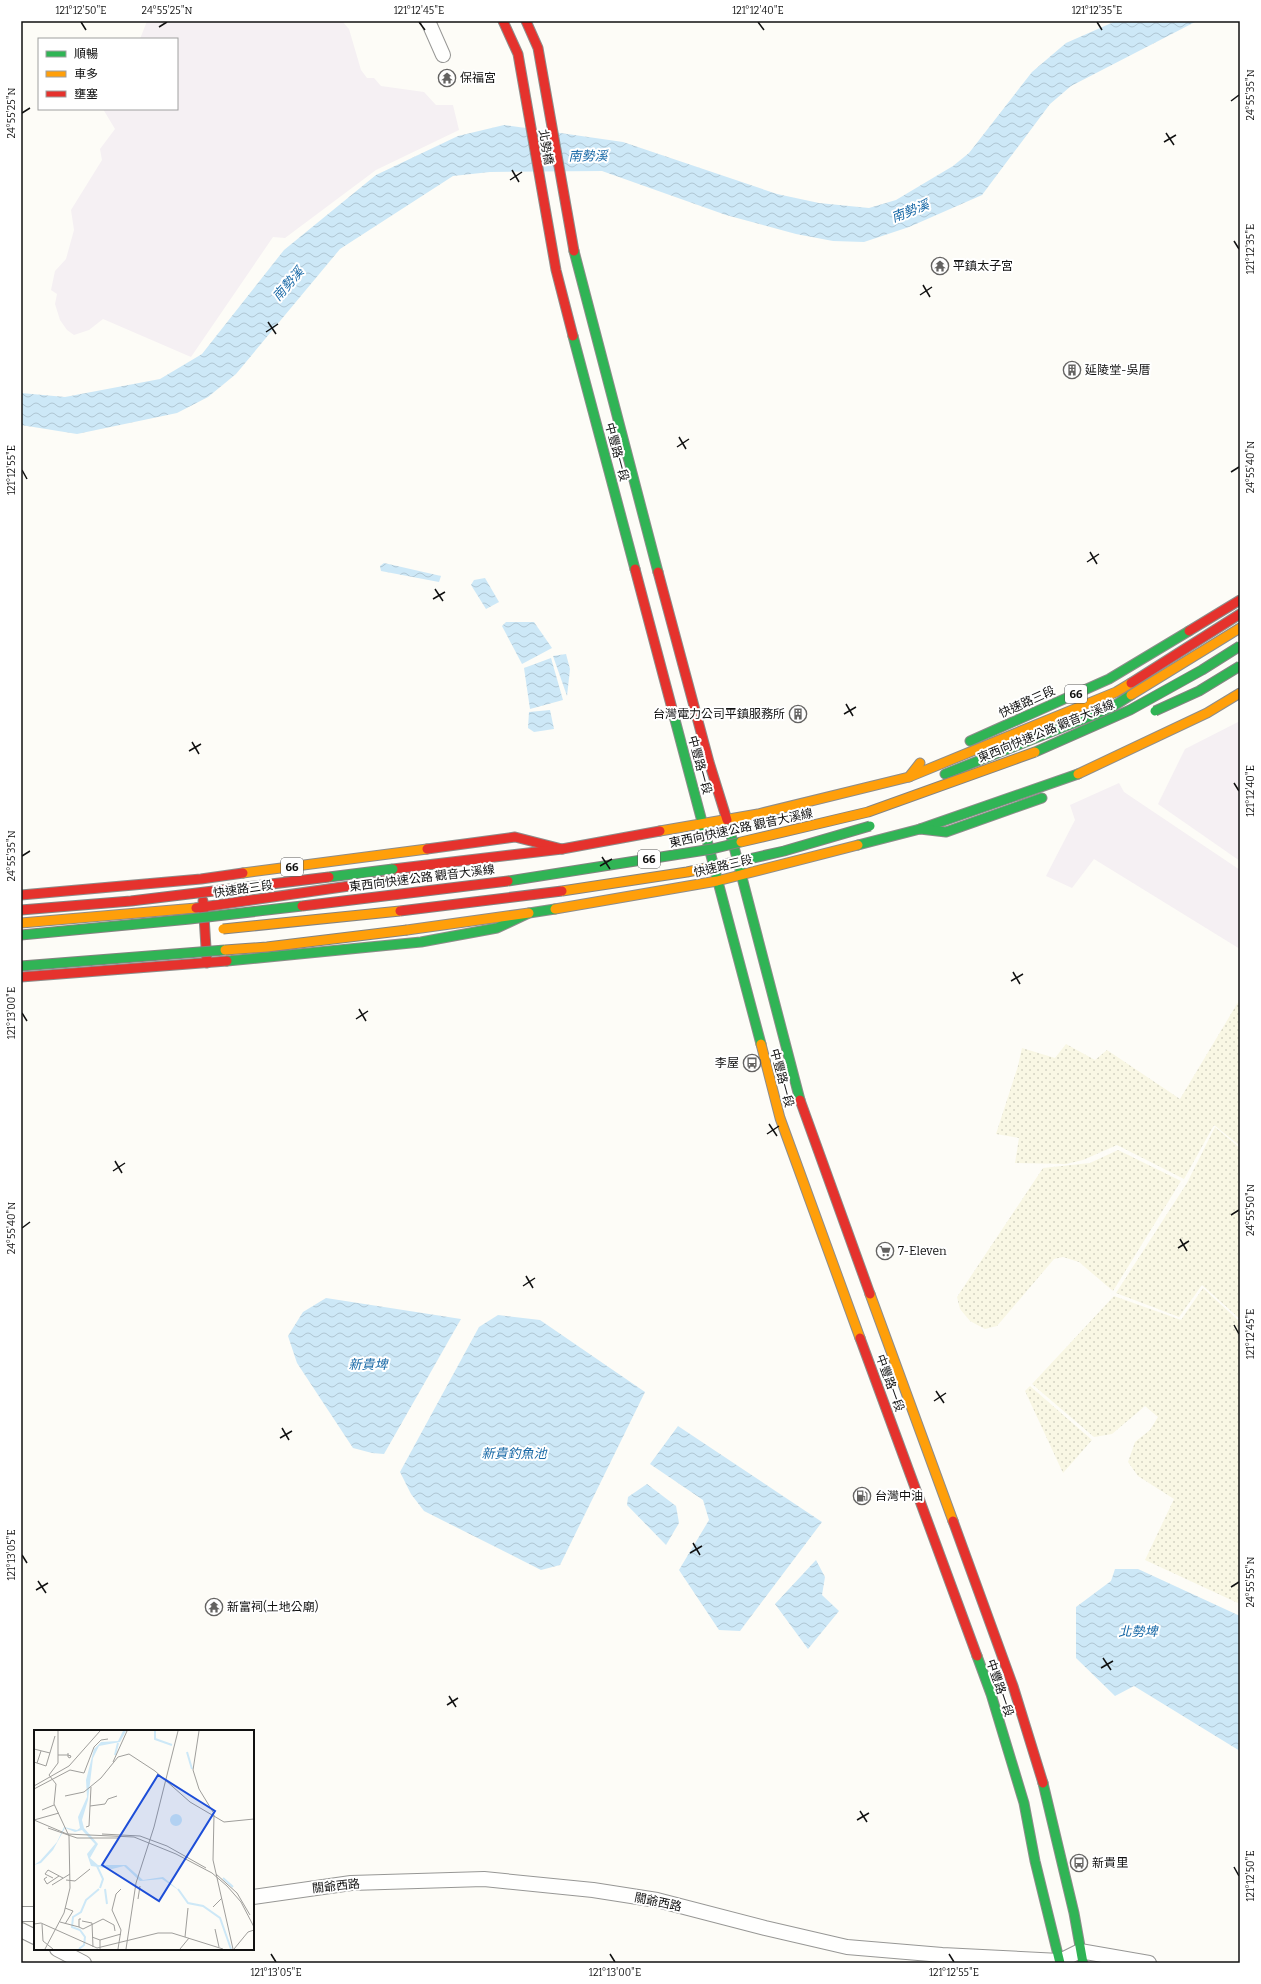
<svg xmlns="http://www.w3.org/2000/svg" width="1261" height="1984" viewBox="0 0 1261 1984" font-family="Bitter,'Noto Sans TC',serif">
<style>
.industrial{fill:#f5f0f3}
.farmland{fill:url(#farmland-dots)}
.water{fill:url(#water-waves)}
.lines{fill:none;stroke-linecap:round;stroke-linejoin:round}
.street-casing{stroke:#979795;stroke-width:16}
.fast-casing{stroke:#8e8d8b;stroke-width:11}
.slow-casing{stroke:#8e8d8b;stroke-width:11}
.jam-casing{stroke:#8e8d8b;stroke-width:11}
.street{stroke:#fffffe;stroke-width:14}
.fast{stroke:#30b455;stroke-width:9}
.slow{stroke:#ff9f0a;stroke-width:9}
.jam{stroke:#e5322d;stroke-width:9}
.fast-bridge-casing{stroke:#858482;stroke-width:11;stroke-linecap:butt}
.slow-bridge-casing{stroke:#858482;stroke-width:11;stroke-linecap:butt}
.jam-bridge-casing{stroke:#858482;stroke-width:11;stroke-linecap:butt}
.fast-bridge{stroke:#30b455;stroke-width:9}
.slow-bridge{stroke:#ff9f0a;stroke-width:9}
.jam-bridge{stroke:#e5322d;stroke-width:9}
.ticks{fill:none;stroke:#111;stroke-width:1.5}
.labels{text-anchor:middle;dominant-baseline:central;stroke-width:4;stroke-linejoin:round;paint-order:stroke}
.shield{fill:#fff;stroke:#585858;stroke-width:1}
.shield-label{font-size:11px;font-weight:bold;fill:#111}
.poi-label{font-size:12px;fill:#111;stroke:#fff;text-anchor:start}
.street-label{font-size:12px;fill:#111;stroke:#fff}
.water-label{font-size:13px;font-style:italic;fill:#1768a6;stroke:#fff}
.inset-river{fill:none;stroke:#cde8f7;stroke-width:2}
.inset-road{fill:none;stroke:#9f9e9b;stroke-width:1}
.view{fill:#1d4ed8;fill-opacity:0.15;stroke:#1d4ed8;stroke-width:2}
.inset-edge{fill:none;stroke:#111;stroke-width:2}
.neatline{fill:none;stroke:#111;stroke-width:1.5}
.ticks-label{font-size:10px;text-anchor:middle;fill:#111}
</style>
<defs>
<pattern id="farmland-dots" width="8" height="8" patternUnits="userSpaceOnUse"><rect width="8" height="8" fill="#f9f7e4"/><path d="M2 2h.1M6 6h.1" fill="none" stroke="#d4d3c3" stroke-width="1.8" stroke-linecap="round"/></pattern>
<pattern id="water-waves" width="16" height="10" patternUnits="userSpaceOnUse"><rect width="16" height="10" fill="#cde8f7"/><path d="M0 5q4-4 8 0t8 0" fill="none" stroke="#afc6d3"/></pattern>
</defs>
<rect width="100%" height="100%" fill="#fdfcf7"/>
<g class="industrial">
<path d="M 147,21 L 342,21 L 349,29 L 361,70 L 367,78 L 374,78 L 381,86 L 424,92 L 436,105 L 453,105 L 459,130 L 376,170 L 285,238 L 273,237 L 191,357 L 103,319 L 89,330 L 74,335 L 67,330 L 60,320 L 55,304 L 57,294 L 51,290 L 55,271 L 66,259 L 74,230 L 71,210 L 102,160 L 100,149 L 115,129 L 103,109 L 177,109 L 177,39 L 140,39 Z"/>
<path d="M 1240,721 L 1240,861 L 1158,804 L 1185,749 Z"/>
<path d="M 1119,783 L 1124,792 L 1240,870 L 1240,949 L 1094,859 L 1072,888 L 1046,876 L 1075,820 L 1070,805 Z"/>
</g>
<g class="farmland">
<path d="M 1240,999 L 1240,1146 L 1214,1125 L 1184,1179 L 1117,1145 L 1083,1160 L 1066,1164 L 1015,1163 L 1019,1138 L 996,1134 L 1018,1066 L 1022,1048 L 1055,1058 L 1066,1044 L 1095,1060 L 1107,1050 L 1180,1099 Z"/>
<path d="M 1215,1127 L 1240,1148 L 1240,1319 L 1202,1285 L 1179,1317 L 1116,1293 L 1187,1183 Z"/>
<path d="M 1118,1150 L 1181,1181 L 1113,1291 L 1079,1262 L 1063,1257 L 1054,1259 L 997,1326 L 985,1329 L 970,1321 L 960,1309 L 957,1297 L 1043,1168 L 1090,1163 Z"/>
<path d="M 1203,1288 L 1240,1322 L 1240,1604 L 1145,1560 L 1174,1499 L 1138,1476 L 1128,1462 L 1135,1442 L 1150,1430 L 1158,1417 L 1145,1406 L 1112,1434 L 1094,1437 L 1032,1384 L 1114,1296 L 1181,1320 Z"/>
<path d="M 1030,1386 L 1092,1440 L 1063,1473 L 1025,1391 Z"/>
</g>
<g class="water">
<path d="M 1116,21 L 1197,21 L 1071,86 L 1050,104 L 982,195 L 909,227 L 864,242 L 833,241 L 796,234 L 726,215 L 602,171 L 490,172 L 453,176 L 340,249 L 236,374 L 208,397 L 177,413 L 77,434 L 21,425 L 21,393 L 65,397 L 160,379 L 202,354 L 284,250 L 376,175 L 458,136 L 504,125 L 623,142 L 777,194 L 819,203 L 869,208 L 896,200 L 953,166 L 969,153 L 1032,72 L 1066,43 Z"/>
<path d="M 384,563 L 441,576 L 439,582 L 381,571 L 380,566 Z"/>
<path d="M 485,578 L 499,602 L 486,609 L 471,585 L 474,580 Z"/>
<path d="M 506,622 L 534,622 L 552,648 L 522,664 L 502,626 Z"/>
<path d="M 566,654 L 570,669 L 567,696 L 553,656 Z"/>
<path d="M 551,658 L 563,700 L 530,709 L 524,668 Z"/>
<path d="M 550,710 L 554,729 L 534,732 L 528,728 L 529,712 Z"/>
<path d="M 326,1298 L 461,1319 L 384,1454 L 372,1453 L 353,1448 L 297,1363 L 288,1336 L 303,1312 Z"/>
<path d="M 498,1315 L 540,1320 L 645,1392 L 560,1565 L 541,1570 L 424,1511 L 411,1494 L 400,1472 L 479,1327 Z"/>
<path d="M 678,1426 L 822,1522 L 740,1631 L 719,1630 L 679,1570 L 709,1520 L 703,1500 L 650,1464 Z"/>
<path d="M 647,1484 L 676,1506 L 679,1523 L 666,1545 L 627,1505 L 628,1497 Z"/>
<path d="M 816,1560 L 825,1577 L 822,1595 L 839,1611 L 808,1649 L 775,1604 Z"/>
<path d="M 1115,1569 L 1138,1569 L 1240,1616 L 1240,1751 L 1134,1686 L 1115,1696 L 1076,1658 L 1076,1607 L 1111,1581 Z"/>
</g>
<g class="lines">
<defs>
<g id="street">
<path d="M 428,21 L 443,55"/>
<path d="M 253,1897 L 351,1883 L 484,1879 L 593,1890 L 657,1900 L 765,1928 L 847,1947 L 942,1955 L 1060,1961 L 1080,1951 L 1149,1963"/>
<path d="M 21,1914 L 35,1914"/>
<path d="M 21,1930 L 35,1937"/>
<path d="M 57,1949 L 84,1963"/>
</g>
<g id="fast">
<path d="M 574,251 L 658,572"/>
<path d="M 573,336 L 635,569"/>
<path d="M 674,716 L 761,1044"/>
<path d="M 970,741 L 1109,679 L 1189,631"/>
<path d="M 945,774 L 1109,709 L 1131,695"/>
<path d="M 727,820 L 800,1100"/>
<path d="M 920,829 L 1078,774"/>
<path d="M 858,845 L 920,829 L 946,832 L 1042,798"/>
<path d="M 227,961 L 421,942 L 497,928 L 529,913 L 555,909"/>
<path d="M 977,1656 L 991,1694 L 1024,1803 L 1035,1861 L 1060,1963"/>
<path d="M 1043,1783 L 1074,1913 L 1083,1963"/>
</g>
<g id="slow">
<path d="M 1131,695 L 1240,628"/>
<path d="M 1078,774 L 1207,713 L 1240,693"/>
<path d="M 909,777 L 1116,692 L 1131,683"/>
<path d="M 660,831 L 758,814 L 909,777 L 920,763"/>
<path d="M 243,873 L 427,849"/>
<path d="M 555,909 L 717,881 L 858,845"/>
<path d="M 21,923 L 196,908"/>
<path d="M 407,930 L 529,913"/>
<path d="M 761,1044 L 780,1118 L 860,1338"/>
<path d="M 870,1294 L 953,1521"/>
</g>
<g id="jam">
<path d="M 503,21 L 518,54 L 556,270 L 573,336"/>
<path d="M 526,21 L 538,48 L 574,251"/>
<path d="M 635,569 L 674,716"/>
<path d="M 658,572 L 709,762 L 727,820"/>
<path d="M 1189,631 L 1240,600"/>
<path d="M 1131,683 L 1240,614"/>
<path d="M 427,849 L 515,837 L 562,849 L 660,831"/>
<path d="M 393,869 L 562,849"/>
<path d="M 21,895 L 201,879 L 243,873"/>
<path d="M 203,901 L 207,963"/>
<path d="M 196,908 L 412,877"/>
<path d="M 21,977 L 227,961"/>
<path d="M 800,1100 L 870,1294"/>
<path d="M 860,1338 L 977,1656"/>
<path d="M 953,1521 L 1013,1686 L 1043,1783"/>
</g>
</defs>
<use href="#street" class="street-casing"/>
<use href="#fast" class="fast-casing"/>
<use href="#slow" class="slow-casing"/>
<use href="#jam" class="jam-casing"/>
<use href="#street" class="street"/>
<use href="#fast" class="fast"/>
<use href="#slow" class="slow"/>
<use href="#jam" class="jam"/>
<defs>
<g id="fast-bridge">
<path d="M 1155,711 L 1199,691 L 1240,666"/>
<path d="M 1035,752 L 1130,710 L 1202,670 L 1240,646"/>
<path d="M 740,861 L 784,851 L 870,826"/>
<path d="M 329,877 L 393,869"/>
<path d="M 508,881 L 712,849 L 741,842"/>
<path d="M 21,935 L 190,919 L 302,906"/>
<path d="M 21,966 L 225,950"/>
</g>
<g id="slow-bridge">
<path d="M 741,842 L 868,812 L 1035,752"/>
<path d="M 562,891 L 687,872 L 740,861"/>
<path d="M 223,929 L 400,911"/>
<path d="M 225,950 L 267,947 L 407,930"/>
</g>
<g id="jam-bridge">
<path d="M 302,906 L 508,881"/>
<path d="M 21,910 L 131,901 L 329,877"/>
<path d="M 400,911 L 562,891"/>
</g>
</defs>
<use href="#fast-bridge" class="fast-bridge-casing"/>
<use href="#slow-bridge" class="slow-bridge-casing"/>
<use href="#jam-bridge" class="jam-bridge-casing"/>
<use href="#fast-bridge" class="fast-bridge"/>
<use href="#slow-bridge" class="slow-bridge"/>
<use href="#jam-bridge" class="jam-bridge"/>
</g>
<path class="ticks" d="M 81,22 L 86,30M 419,22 L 425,30M 758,22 L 764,30M 1097,22 L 1102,30M 159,27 L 167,22M 1231,101 L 1239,95M 22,113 L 30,108M 1166,133 L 1174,145M 1164,142 L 1176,135M 512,170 L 519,182M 510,180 L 522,172M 1234,241 L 1239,249M 923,285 L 930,297M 920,295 L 932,287M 268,322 L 276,334M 266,332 L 278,324M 679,437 L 686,449M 677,447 L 689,439M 22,470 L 27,479M 1231,472 L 1239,467M 1090,552 L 1097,564M 1087,562 L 1099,554M 435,589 L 443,601M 433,599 L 445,592M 846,704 L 853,716M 844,714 L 856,707M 192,742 L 199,754M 189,751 L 201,744M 1234,783 L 1239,791M 22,856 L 30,851M 602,857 L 610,869M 600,866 L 612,859M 1013,972 L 1020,984M 1011,981 L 1023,974M 359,1009 L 366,1021M 22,1013 L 27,1021M 356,1019 L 368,1011M 769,1124 L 777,1136M 767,1134 L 779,1126M 115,1161 L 122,1173M 113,1171 L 125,1163M 1231,1215 L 1239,1210M 22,1228 L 30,1222M 1180,1239 L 1187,1251M 1178,1248 L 1189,1241M 526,1276 L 533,1288M 523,1286 L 535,1278M 1234,1325 L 1239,1334M 936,1391 L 944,1403M 934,1401 L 946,1393M 282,1428 L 289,1440M 280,1438 L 292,1431M 693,1543 L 700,1555M 690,1553 L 702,1546M 22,1555 L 27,1563M 38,1581 L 46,1593M 1231,1587 L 1239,1582M 36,1590 L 48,1583M 1103,1658 L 1111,1670M 1101,1668 L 1113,1661M 449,1696 L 456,1707M 447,1705 L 458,1698M 860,1811 L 867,1822M 857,1820 L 869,1813M 1234,1867 L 1239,1876M 271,1954 L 276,1962M 610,1954 L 615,1962M 949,1954 L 954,1962"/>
<defs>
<symbol id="temple-ring" viewBox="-11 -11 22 22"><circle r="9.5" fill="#fff" stroke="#646362" stroke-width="1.5"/><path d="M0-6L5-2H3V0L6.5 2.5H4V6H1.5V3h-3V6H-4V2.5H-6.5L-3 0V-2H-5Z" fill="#646362"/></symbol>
<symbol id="building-ring" viewBox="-11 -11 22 22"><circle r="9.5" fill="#fff" stroke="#646362" stroke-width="1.5"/><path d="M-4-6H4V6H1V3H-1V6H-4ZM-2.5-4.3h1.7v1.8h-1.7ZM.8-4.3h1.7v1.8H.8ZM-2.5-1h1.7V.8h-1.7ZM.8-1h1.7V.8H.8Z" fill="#646362"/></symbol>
<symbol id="bus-ring" viewBox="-11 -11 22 22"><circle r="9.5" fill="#fff" stroke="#646362" stroke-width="1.5"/><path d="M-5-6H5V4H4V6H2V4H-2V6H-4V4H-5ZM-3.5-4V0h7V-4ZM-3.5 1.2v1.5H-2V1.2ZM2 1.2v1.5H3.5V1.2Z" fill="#646362"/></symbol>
<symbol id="supermarket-ring" viewBox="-11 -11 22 22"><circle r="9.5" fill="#fff" stroke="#646362" stroke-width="1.5"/><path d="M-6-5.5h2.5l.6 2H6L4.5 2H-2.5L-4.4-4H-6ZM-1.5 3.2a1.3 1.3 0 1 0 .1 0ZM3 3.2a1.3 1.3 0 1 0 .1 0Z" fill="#646362"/></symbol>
<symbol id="fuel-ring" viewBox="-11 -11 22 22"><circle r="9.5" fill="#fff" stroke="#646362" stroke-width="1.5"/><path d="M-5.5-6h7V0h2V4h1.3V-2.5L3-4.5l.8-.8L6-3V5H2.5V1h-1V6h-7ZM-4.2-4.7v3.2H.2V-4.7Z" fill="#646362"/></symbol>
</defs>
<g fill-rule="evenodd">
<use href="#temple-ring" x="437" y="68" width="20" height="20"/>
<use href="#temple-ring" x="930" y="256" width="20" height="20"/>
<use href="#building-ring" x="1062" y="360" width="20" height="20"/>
<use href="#building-ring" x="788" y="704" width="20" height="20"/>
<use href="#bus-ring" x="742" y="1053" width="20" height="20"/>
<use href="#supermarket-ring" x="875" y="1241" width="20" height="20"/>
<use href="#fuel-ring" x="852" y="1486" width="20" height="20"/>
<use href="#temple-ring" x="204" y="1597" width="20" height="20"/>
<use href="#bus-ring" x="1069" y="1853" width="20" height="20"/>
</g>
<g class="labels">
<g class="shield">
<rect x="1065" y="685" width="22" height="18" rx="3"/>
<rect x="638" y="850" width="22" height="18" rx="3"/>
<rect x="281" y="858" width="22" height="18" rx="3"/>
</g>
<g class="shield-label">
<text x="1076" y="694">66</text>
<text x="649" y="859">66</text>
<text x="292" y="867">66</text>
</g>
<g class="poi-label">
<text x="460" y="78">保福宮</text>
<text x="953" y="266">平鎮太子宮</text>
<text x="1085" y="370">延陵堂-吳厝</text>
<text x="785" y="714" text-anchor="end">台灣電力公司平鎮服務所</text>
<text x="739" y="1063" text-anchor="end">李屋</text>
<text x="898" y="1251">7-Eleven</text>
<text x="875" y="1496">台灣中油</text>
<text x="227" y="1607">新富祠(土地公廟)</text>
<text x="1092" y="1863">新貴里</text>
</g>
<g class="street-label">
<text transform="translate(546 147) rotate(80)">北勢橋</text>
<text transform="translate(617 452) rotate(75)">中豐路一段</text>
<text transform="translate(1027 702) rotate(-24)">快速路三段</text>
<text transform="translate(1046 731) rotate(-22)">東西向快速公路 觀音大溪線</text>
<text transform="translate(700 765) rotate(75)">中豐路一段</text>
<text transform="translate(741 828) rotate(-12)">東西向快速公路 觀音大溪線</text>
<text transform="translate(723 866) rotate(-13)">快速路三段</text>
<text transform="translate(422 878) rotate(-7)">東西向快速公路 觀音大溪線</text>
<text transform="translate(243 889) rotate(-8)">快速路三段</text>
<text transform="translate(782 1078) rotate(75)">中豐路一段</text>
<text transform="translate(890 1383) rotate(70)">中豐路一段</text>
<text transform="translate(1000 1688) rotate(71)">中豐路一段</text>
<text transform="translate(336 1886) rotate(-6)">關爺西路</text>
<text transform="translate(658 1902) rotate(12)">關爺西路</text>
</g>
<g class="water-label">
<text transform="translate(588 156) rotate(-1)">南勢溪</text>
<text transform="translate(910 211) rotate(-21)">南勢溪</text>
<text transform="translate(288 284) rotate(-49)">南勢溪</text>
<text x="368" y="1364">新貴埤</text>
<text x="514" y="1453">新貴釣魚池</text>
<text x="1138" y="1631">北勢埤</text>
</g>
</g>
<g transform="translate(34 1730)">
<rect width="220" height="220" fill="#fdfcf7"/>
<path d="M 89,1 L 92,1 L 86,12 L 65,16 L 59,28 L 54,70 L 48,90 L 50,98 L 64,114 L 56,128 L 64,135 L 92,135 L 109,150 L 129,147 L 146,161 L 128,149 L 106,151 L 90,136 L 78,139 L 57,136 L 53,124 L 61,114 L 48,100 L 41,102 L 31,98 L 19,120 L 7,133 L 0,135 L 6,131 L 23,112 L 30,97 L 43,100 L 46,98 L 44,87 L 53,67 L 52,50 L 60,19 L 67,12 L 84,11 ZM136 90a6 6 0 1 1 12 0a6 6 0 1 1-12 0Z" fill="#cde8f7"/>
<path class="inset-river" d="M 121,1 L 121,9 L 138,15M 153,22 L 158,39M 81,25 L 84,13M 63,136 L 69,149 L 66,158M 189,148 L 199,157M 71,159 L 73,174M 144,159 L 154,173 L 169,176 L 186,188 L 197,219M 45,219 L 50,215 L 51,207 L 46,200 L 38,197 L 39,187 L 47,182 L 52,170 L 65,159"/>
<path class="inset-road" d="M 165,1 L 159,40 L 165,59 L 179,82M 0,19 L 16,23M 24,25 L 34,25 L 37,26 L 36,28 L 34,27 L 34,23M 0,32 L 3,33 L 7,21M 79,32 L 93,1M 3,33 L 12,36 L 21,6M 0,56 L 35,36 L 66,1M 0,59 L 36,40 L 50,43 L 60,17 L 67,10 L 74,9M 31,66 L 50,62 L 67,48 L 84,27 L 95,24 L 121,41 L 156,72 L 190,92 L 220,89M 56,76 L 71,74 L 74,69 L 83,66M 8,80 L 20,75M 180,85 L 179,130 L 199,219M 0,90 L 25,83M 0,90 L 33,104 L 100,107 L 142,124 L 178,143 L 193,156 L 207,172 L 220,197M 52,97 L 55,96 L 57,57M 14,98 L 43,108 L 84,108M 68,104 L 106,106 L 133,116 L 172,138M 182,144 L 203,163 L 216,185M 13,147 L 10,149 L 13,154 L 25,146M 19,148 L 11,144 L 14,140 L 29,148M 32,150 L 41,151 L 56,139M 18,155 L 36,144M 104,169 L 106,156M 179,177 L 188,168M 31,178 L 39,181 L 31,194M 47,189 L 45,189 L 45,197 L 49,199 L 69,189 L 80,195 L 81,201M 48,191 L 58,193 L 59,217M 26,192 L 45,197M 0,194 L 7,193 L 63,218 L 124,203 L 138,203 L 189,219M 8,194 L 9,211 L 19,219M 181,199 L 185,217M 58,207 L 66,210 L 66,219M 151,207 L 154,178M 66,210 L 87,204M 11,219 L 30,183 L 36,158 L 35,106 L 20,74 L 22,54 L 15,45 L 24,33 L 24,1M 84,219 L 87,200 L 78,180 L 82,164 L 87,159M 92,219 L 102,153 L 120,97 L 144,1M 146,219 L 155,208M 200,219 L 214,202 L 220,200"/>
<path class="view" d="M 124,45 L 181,81 L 125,171 L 68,135 Z"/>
<rect width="220" height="220" class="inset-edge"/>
</g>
<rect width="1261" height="1984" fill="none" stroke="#ffffff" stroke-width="44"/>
<rect x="38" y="38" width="140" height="72" fill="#ffffff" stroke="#a0a0a0"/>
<rect x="46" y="51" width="20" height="6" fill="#30b455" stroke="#a0a0a0"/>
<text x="74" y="58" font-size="12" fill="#111111">順暢</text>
<rect x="46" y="71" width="20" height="6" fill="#ff9f0a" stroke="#a0a0a0"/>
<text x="74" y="78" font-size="12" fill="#111111">車多</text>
<rect x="46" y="91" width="20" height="6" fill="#e5322d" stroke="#a0a0a0"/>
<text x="74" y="98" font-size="12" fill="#111111">壅塞</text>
<rect x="22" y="22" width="1217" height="1940" class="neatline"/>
<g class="ticks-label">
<text x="81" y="14">121°12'50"E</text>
<text x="167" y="14">24°55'25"N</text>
<text x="419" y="14">121°12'45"E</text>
<text x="758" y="14">121°12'40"E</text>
<text x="1097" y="14">121°12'35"E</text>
<text transform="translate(1250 95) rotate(-90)" y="4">24°55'35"N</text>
<text transform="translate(11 113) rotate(-90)" y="4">24°55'25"N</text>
<text transform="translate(1250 249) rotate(-90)" y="4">121°12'35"E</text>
<text transform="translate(1250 467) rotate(-90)" y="4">24°55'40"N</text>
<text transform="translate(11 470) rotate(-90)" y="4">121°12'55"E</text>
<text transform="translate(1250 791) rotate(-90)" y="4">121°12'40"E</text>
<text transform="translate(11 856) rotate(-90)" y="4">24°55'35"N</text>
<text transform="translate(11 1013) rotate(-90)" y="4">121°13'00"E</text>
<text transform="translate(1250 1210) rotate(-90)" y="4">24°55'50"N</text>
<text transform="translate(11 1228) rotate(-90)" y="4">24°55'40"N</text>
<text transform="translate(1250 1334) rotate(-90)" y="4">121°12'45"E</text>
<text transform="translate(11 1555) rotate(-90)" y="4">121°13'05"E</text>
<text transform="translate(1250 1582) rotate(-90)" y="4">24°55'55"N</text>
<text transform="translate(1250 1876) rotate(-90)" y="4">121°12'50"E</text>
<text x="276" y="1976">121°13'05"E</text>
<text x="615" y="1976">121°13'00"E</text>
<text x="954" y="1976">121°12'55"E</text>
</g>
</svg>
